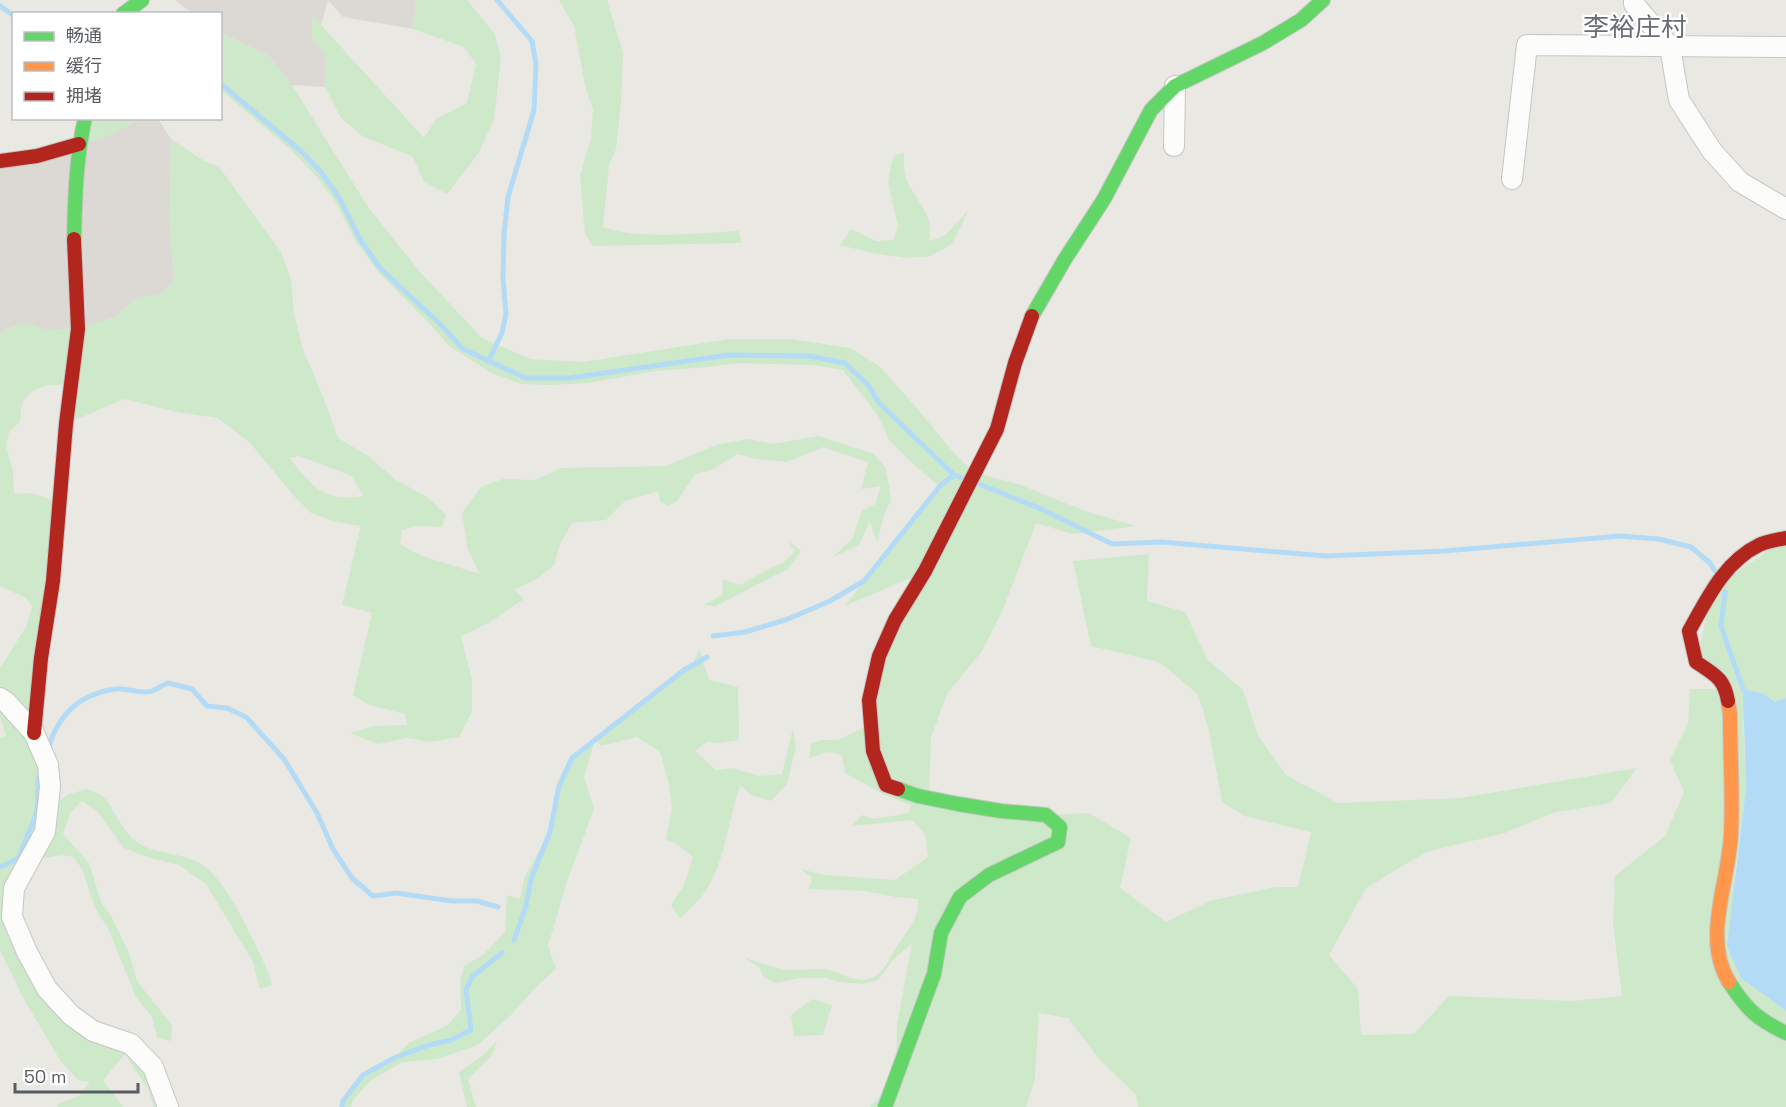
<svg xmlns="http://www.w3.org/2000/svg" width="1786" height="1107" viewBox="0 0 1786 1107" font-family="'Space Grotesk','Noto Sans SC',sans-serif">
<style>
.industrial{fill:#dcd9d4}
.green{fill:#cee8ca;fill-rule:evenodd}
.water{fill:#b3dbf6}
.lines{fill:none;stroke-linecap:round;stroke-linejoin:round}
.stream{stroke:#b3dbf6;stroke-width:5}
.street-casing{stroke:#c6c6c4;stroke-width:22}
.fast-casing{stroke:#c7c7c7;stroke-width:16}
.slow-casing{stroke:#c7c7c7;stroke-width:16}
.jam-casing{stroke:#c7c7c7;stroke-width:16}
.street{stroke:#fcfcfb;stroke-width:20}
.fast{stroke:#63d668;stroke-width:14}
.slow{stroke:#ff974d;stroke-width:14}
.jam{stroke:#b3261e;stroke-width:14}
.labels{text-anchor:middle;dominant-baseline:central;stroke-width:4.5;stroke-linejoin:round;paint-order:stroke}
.quarter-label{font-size:26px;fill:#686e73;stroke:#fff}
</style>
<rect width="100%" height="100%" fill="#eae8e2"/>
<g class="industrial">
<path d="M 175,0 L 328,0 L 321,25 L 313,16 L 326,55 L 325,87 L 292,85 L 269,56 L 221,33 L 220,14 L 192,13 Z"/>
<path d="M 328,0 L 416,0 L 413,29 L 343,17 Z"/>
<path d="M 138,119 L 158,119 L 171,139 L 170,222 L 174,281 L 163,293 L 137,298 L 115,317 L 78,329 L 45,330 L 27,323 L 3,330 L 0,335 L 0,161 L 115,133 Z"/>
</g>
<g class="green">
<path d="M 416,0 L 467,0 L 495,34 L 501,59 L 494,119 L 478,154 L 447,194 L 424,182 L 413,157 L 362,136 L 341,118 L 325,87 L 326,55 L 311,37 L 312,15 L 424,138 L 436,119 L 467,103 L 476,64 L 464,47 L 413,29 Z"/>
<path d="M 559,0 L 607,0 L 623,53 L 621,104 L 616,149 L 609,165 L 603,227 C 636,240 702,233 739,231 L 741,243 L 593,246 L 585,234 L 580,176 L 591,138 L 593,109 L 585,85 L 574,26 Z"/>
<path d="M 220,33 L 269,56 L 292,85 L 368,207 L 420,272 L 482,338 L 531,359 L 583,362 L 729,339 L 791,339 L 850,348 L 879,366 L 917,408 L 947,445 L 973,472 L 1021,485 L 1085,511 L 1136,526 L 1072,534 L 1036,523 L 1002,612 L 982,651 L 947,694 L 931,737 L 929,798 L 1046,815 L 1089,813 L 1131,838 L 1120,888 L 1166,922 L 1210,901 L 1276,887 L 1298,887 L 1311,832 L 1244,816 L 1222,802 L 1209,731 L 1198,694 L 1159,662 L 1091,646 L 1073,561 L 1149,554 L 1147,601 L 1185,612 L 1207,659 L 1243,690 L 1258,736 L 1286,775 L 1338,803 L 1461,798 L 1637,768 L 1611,803 L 1552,813 L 1505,833 L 1426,852 L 1366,888 L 1329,955 L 1358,989 L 1361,1035 L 1414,1034 L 1449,996 L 1573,1001 L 1622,996 L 1613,924 L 1615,876 L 1665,836 L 1684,792 L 1670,760 L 1688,724 L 1690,689 L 1726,689 L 1696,662 L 1713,589 L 1786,538 L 1786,698 L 1775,702 L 1764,694 L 1743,722 L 1746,789 L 1734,883 L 1741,978 L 1786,1011 L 1786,1107 L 1138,1107 L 1136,1095 L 1099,1059 L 1068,1018 L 1039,1013 L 1035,1079 L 1026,1107 L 870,1107 L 896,1078 L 897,1025 L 912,943 L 893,960 L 878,980 L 863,984 L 840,982 L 826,978 L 800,978 L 776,983 L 763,977 L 760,968 L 743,957 C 759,963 775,969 792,970 C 805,970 817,968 829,970 C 842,973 855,983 869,979 C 885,975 892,952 901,940 C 910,927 920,915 918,899 L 896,897 L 866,891 L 808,889 L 813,878 L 800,869 L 824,875 L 895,880 L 928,857 L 925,834 L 912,820 L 852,826 L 862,815 L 875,819 L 909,813 L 911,805 L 885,795 L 845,773 L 842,755 L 828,752 L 809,758 L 811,744 L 821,740 L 838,740 L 871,724 L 869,700 L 924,572 L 845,606 L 939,486 L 913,464 L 889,440 L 879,417 L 843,370 L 813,365 L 738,363 L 708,367 L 655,371 L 589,383 L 550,385 L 520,384 L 490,372 L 449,346 L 430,324 L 379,273 L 355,240 L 335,201 L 316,176 L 292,151 L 221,90 Z"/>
<path d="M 85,119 L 136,119 C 121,133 99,141 79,144 Z"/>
<path d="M 171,139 L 204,161 L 219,167 L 281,252 L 291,279 L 294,313 L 302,347 L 323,397 L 338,438 L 368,456 L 396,480 L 427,497 L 446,515 L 442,527 L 416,526 L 402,530 L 400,544 L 422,556 L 480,574 L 468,550 L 462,513 L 481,487 L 503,479 L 535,480 L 561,468 L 666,466 L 716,445 L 749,439 L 773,444 L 819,436 L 874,454 L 886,469 L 891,500 L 884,515 L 877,543 L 870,521 L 859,545 L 833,557 L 852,539 L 862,511 L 875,504 L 881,486 L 861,489 L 868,462 L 823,447 L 787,462 L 756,459 L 738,454 L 710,471 L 696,473 L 677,501 L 668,506 L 660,502 L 658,491 L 625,501 L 606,520 L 572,523 L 560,544 L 554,565 L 537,579 L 514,590 L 524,599 L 487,624 L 461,636 L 472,680 L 472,712 L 459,737 L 430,742 L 407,738 L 378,744 L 350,733 L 374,726 L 407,725 L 405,714 L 369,705 L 353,695 L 372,613 L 342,605 L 361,526 L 333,521 L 311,513 L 294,496 L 250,443 L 218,418 L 177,412 L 124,399 L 66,424 L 71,385 C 53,384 33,384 23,402 C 20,407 21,416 20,422 L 9,432 L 6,445 L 13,471 L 14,494 L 32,493 L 59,503 L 41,658 L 48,810 L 67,795 L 86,789 C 91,791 98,793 103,797 C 110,802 122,829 132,838 C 149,855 180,851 201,864 C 229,882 255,944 269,974 L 272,985 L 260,989 L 253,962 L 206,884 L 179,865 L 147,857 L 124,848 L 98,812 L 82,801 L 70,813 L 63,834 L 89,863 L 101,902 L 111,916 L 129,953 L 137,981 L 172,1025 L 171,1041 L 157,1038 L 152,1017 L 136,997 L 108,928 L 99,915 L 90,894 L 83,871 L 74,857 L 62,855 L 29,861 L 12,917 L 71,1015 L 131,1044 L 168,1107 L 154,1107 L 149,1091 L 125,1054 L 103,1080 L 123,1107 L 58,1107 L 57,1104 L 79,1096 L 90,1082 L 78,1080 L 60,1060 L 22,996 L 0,950 L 0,738 L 6,736 L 0,716 L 0,668 L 26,627 L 32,606 L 26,598 L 0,586 L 0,335 L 3,330 L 27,323 L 46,330 L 78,329 L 115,317 L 137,298 L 163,293 L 174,281 L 170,222 ZM 299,456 L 352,476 L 363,496 C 322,503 314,486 289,458 Z"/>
<path d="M 904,153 C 902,189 916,190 928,218 C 930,224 929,234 930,241 L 945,235 L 968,211 L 952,244 L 931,256 L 907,258 L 872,253 L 840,245 L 851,229 L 876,241 L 893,240 L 898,227 L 888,182 L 893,156 Z"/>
<path d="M 788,541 L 801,551 L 788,569 L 716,606 L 704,605 L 722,595 L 723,579 L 740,585 L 771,568 L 783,563 L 795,551 Z"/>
<path d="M 699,648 L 709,680 L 738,687 L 739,740 L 719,743 L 707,742 L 695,751 L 716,770 L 732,768 L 760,776 L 782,774 L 793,728 L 796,747 L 787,784 L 771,801 L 751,795 L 740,785 C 729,816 724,866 705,892 C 698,902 688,910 680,919 L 671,905 L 684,885 L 693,857 L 675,843 L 666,840 L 672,807 L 668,780 L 660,752 L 637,737 L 601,746 L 595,739 L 584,777 L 594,809 L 567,881 L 548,946 L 556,969 L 539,984 L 511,1015 L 478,1045 L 437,1059 L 403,1062 L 370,1081 L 353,1100 L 351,1107 L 342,1107 L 343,1101 L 363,1075 L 394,1058 L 409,1043 L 448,1025 L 461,1010 L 460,980 L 464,966 L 484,954 L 505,932 L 507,895 L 520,899 L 525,876 L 550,832 L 559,786 L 572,758 L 661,688 L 693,665 Z"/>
<path d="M 812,999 L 832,1005 L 823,1035 L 794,1036 L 791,1015 Z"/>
<path d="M 497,1041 L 492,1055 L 468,1079 L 476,1107 L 467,1107 L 459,1072 L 482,1056 Z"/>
</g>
<path class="water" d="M 1743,689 L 1764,694 L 1775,702 L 1786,698 L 1786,1011 L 1741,978 L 1727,946 L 1746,789 Z"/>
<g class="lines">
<g class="stream">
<path d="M 0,6 L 14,16"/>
<path d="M 220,83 L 302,152 L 321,172 L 340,199 L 360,239 L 380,268 L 440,324 L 463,349 L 526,378 L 570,378 L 729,355 L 809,356 L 845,363 L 869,386 L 879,403 L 954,475 L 962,478"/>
<path d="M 488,362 L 502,333 L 506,314 L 503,278 L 504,234 L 508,197 L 534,110 L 536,64 L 532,41 L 497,0"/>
<path d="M 979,484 L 1039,508 L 1112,544 L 1161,542 L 1326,556 L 1444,551 L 1620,536 L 1659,539 L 1691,547 L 1710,563 L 1715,571"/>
<path d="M 1725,592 L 1721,626 L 1743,689"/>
<path d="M 713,636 L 745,632 L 788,619 L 830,601 L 864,581 L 940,486 L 954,475"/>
<path d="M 49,746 C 59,713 80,694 115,689 C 126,687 141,695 152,691 C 157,689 163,685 168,683 L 192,689 L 207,706 L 227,708 L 246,717 L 284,759 L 317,813 L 333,849 L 352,878 L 373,896 L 396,893 L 452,901 L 477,901 L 498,907"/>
<path d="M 0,867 L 18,859 L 37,812 L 38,778"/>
<path d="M 514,940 L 526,906 L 531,879 L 550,832 L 559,786 L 572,758 L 684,670 L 707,657"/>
<path d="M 342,1107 L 343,1101 L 363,1075 L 394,1058 L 429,1045 L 451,1040 L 471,1030 L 466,989 L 473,976 L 502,953 L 498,957"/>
</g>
<defs>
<g id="street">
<path d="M 1634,0 L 1634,4 L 1670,47 L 1679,100 L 1712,151 L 1740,182 L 1786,209"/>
<path d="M 1174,146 L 1175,86"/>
<path d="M 1512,179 L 1527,45 L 1786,47"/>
<path d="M 0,698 L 7,703 L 34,733 L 48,765 L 50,787 L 45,832 L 14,888 L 12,917 L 27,952 L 47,989 L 71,1015 L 93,1031 L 131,1044 L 153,1067 L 168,1107"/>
</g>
<g id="fast">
<path d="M 123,14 L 142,0"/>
<path d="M 74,239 C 75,198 76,158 85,118"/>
<path d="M 1032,316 L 1065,259 L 1104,199 L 1151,110 L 1175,86 L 1263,43 L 1301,20 L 1323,0"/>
<path d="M 1729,982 C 1747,1010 1757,1019 1786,1033"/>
<path d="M 885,1107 L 934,974 L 941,933 L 960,897 L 989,875 L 1058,842 L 1060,827 L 1046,815 L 1001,811 L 958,804 L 918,796 L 898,789"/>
</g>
<path id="slow" d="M 1728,701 L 1730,714 C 1730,754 1733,794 1731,834 C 1729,882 1702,938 1729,982"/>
<g id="jam">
<path d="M 0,161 L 37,156 L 79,144"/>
<path d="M 1728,701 C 1724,678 1715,675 1696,662 L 1689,631 C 1707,599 1724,562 1759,545 C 1767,541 1777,540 1786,538"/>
<path d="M 34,733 L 41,658 L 53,581 L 66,424 L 78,329 L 74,239"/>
<path d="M 898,789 L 886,785 L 873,751 L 869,700 L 879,656 L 895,620 L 925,571 L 997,429 L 1015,363 L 1032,316"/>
</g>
</defs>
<use href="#street" class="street-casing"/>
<use href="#fast" class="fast-casing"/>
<use href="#slow" class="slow-casing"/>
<use href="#jam" class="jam-casing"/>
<use href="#street" class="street"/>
<use href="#fast" class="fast"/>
<use href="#slow" class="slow"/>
<use href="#jam" class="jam"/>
</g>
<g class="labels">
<g class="quarter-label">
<text x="1635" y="27">李裕庄村</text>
</g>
</g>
<rect x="12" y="12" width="210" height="108" fill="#ffffff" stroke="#bcbec0" stroke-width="1.5"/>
<rect x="24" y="32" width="30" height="9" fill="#63d668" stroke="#bcbec0" stroke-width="1.5"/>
<text x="66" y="42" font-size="18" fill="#575c61">畅通</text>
<rect x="24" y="62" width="30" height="9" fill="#ff974d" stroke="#bcbec0" stroke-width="1.5"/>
<text x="66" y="72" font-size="18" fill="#575c61">缓行</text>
<rect x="24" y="92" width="30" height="9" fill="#b3261e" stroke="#bcbec0" stroke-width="1.5"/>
<text x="66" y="102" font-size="18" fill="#575c61">拥堵</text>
<path d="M15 1083v9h123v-9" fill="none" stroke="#575c61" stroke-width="3"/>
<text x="24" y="1083" font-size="18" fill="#575c61" stroke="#ffffff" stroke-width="4.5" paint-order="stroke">50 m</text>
</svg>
